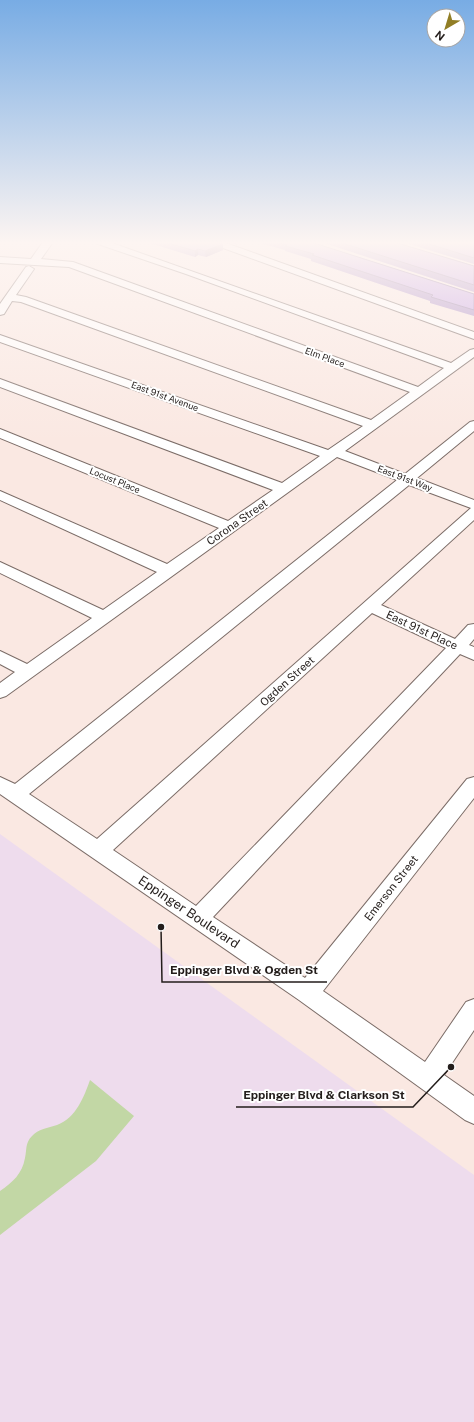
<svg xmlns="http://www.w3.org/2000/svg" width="474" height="1422" viewBox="0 0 474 1422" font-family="'Public Sans',sans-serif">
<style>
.education{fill:#eedced}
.green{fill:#c2d7a5}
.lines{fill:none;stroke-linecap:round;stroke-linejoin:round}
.minor-casing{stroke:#7b6c67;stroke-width:2}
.minor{fill:#fff;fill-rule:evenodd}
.wall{fill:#a789c6}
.shaded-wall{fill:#886fa1}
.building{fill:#c29fe6;stroke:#886fa1}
.labels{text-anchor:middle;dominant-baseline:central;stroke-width:4;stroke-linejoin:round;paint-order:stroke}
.far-street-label{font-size:9px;fill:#231d1b;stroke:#fff}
.street-label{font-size:11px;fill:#231d1b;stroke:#fff}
.near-street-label{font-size:13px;fill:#231d1b;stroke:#fff}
.leader{fill:none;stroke:#231d1b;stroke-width:1.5}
.callout-dot{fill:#231d1b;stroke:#fff;stroke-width:1.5}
.callout-label{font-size:12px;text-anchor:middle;font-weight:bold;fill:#231d1b;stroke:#fff;stroke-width:4;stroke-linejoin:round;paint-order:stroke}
</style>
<rect width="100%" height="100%" fill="#fae8e2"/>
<path class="education" d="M 0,834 L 474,1175 L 474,1422 L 0,1422 Z"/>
<path class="green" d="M 90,1080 L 134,1116 L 96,1161 L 0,1235 L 0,1191 C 13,1182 22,1174 25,1158 C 27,1149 25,1143 32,1136 C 38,1129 48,1128 57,1125 C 76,1118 84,1097 90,1080 Z"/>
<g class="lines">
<defs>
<g id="minor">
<path d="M 43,242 L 53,242 L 41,259 L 73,262 L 418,387 L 444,368 L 186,274 L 98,244 L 96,242 L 109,242 L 451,363 L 470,350 L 474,349 L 474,357 L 345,451 L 405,474 L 470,422 L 474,421 L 474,431 L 417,478 L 474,500 L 474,520 L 381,605 L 455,639 L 468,625 L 474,624 L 474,639 L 469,645 L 474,647 L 474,660 L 460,654 L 213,917 L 305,978 L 467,779 L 474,777 L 474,798 L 323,991 L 425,1062 L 466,1002 L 474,999 L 474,1030 L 444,1075 L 474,1096 L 474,1124 L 465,1120 L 299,1000 L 0,794 L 0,777 L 15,784 L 397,480 L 337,457 L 6,696 L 0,698 L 0,683 L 15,672 L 0,664 L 0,651 L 27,664 L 92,618 L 0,573 L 0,562 L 103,610 L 157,572 L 0,500 L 0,491 L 167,564 L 219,528 L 0,438 L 0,429 L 228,521 L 273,490 L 0,387 L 0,379 L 282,483 L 320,456 L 0,342 L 0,335 L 328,450 L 363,426 L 21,302 L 12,301 L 4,314 L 0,315 L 0,304 L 26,267 L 29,266 L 34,269 L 16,295 L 26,297 L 371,420 L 410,392 L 69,267 L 0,263 L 0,257 L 31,259 ZM 409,485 L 471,508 L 97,839 L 29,794 ZM 372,613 L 446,648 L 196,906 L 113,850 Z"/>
<path d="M 210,242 L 223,242 L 474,332 L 474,339 L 212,244 Z"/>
</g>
</defs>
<use href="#minor" class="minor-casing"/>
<use href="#minor" class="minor"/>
</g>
<g class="wall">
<path d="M 146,242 L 217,242 L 223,250 L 206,257 L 198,255 L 195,257 Z"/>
<path d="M 227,242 L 241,242 L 234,244 Z"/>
<path d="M 256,242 L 311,242 L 474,294 L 474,316 L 430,303 L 430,301 L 311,261 L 311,259 L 285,251 L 285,250 Z"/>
<path d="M 321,242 L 394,242 L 474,266 L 474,292 Z"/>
<path d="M 403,242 L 474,242 L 474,264 Z"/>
</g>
<g class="shaded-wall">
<path d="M 234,242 L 241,242 L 234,244 Z"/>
<path d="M 223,244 L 223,250 L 206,257 L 205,251 Z"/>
<path d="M 198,249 L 198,255 L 195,257 L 195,251 Z"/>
</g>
<g class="building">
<path d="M 165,242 L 217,242 L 223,244 L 205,251 L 198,249 L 195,251 Z"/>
<path d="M 277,242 L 311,242 L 474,294 L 474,310 L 431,297 L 433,295 L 312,255 L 314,254 L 285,246 L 287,245 Z"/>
<path d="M 339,242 L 394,242 L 474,266 L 474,285 Z"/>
<path d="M 423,242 L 474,242 L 474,258 Z"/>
</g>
<linearGradient id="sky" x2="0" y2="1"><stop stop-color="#78ace4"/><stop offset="0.55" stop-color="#fdf5f2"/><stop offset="1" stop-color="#fdf5f2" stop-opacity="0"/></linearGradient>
<rect width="474" height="441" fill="url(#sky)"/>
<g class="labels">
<g class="far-street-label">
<text transform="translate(325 357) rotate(20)">Elm Place</text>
<text transform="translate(165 396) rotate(20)">East 91st Avenue</text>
<text transform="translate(405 478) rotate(21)">East 91st Way</text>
<text transform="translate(115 480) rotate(22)">Locust Place</text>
</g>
<g class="street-label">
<text transform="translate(237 522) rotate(-35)">Corona Street</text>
<text transform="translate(422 630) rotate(25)">East 91st Place</text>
<text transform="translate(287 681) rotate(-42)">Ogden Street</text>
<text transform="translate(391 888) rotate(-52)">Emerson Street</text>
</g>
<g class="near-street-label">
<text transform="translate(189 912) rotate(34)">Eppinger Boulevard</text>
</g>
</g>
<path class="leader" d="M161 927L162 982H327M451 1067L413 1107H236"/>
<g class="callout-dot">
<circle cx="161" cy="927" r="4"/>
<circle cx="451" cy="1067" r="4"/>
</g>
<g class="callout-label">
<text x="244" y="974">Eppinger Blvd &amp; Ogden St</text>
<text x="324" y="1099">Eppinger Blvd &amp; Clarkson St</text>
</g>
<g transform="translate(446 28) rotate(218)"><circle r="19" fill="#ffffff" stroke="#a7a5a4"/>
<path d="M0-3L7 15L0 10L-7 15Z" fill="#917e25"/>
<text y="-6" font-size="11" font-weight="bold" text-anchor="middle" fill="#231d1b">N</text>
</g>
</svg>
